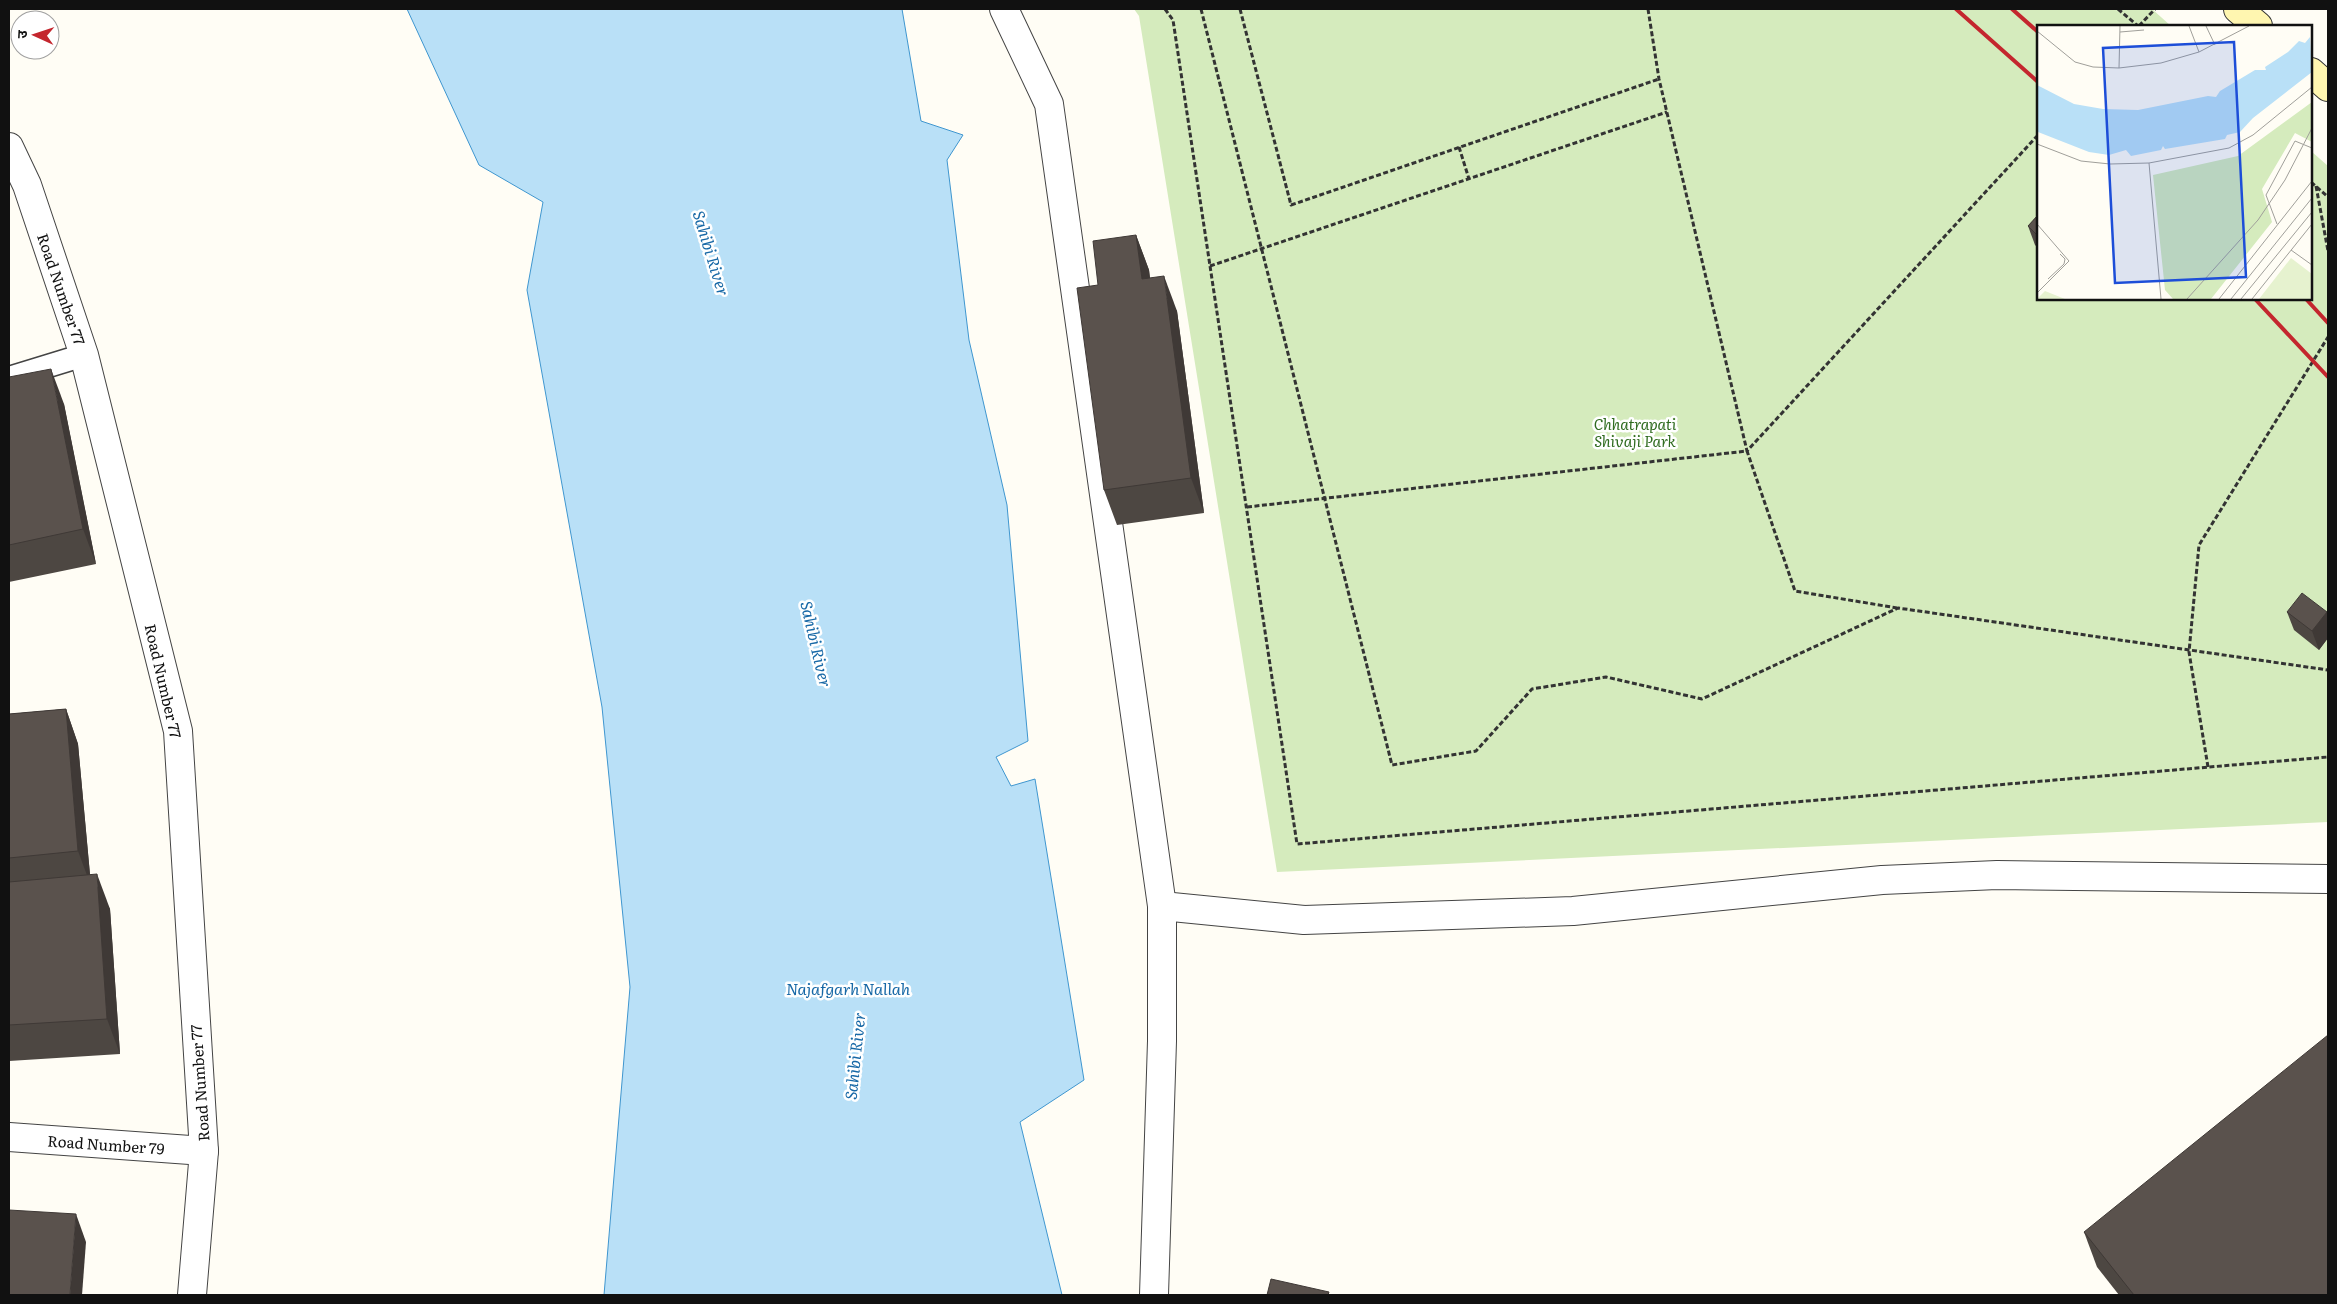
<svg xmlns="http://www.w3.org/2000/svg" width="2337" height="1304" viewBox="0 0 2337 1304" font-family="Literata,'Noto Sans Devanagari',serif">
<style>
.green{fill:#d5ebbd}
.water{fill:#b9e0f7;stroke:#3f96cf}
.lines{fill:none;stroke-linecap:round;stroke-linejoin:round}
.lane-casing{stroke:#444;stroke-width:25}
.street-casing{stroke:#444;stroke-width:30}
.secondary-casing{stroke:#333;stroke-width:30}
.path{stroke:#333;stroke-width:3;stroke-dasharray:5 2.5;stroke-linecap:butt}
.lane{stroke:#fff;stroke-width:22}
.street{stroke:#fff;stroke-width:28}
.secondary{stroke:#fff6b0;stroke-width:28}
.rail{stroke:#c4262e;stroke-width:4}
.wall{fill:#4d4742}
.shaded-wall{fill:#3f3936}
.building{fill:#5a524d;stroke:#3f3936}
.labels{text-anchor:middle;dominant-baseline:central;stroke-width:5;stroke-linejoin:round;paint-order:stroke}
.street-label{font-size:15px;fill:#111;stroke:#fff}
.park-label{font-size:15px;font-style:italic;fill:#2f6b1f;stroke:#fff}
.water-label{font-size:16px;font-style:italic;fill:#1768a6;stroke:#fff}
.inset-road{fill:none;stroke:#a09f9a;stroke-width:1}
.view{fill:#1d4ed8;fill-opacity:0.15;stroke:#1d4ed8;stroke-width:2.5}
.inset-edge{fill:none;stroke:#111;stroke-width:2.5}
</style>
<rect width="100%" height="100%" fill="#fffdf5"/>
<path class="green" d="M 1134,9 L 2152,9 L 2171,26 L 2038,26 L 2038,299 L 2311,299 L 2311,151 L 2328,166 L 2328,822 L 1277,872 L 1139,16 Z"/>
<path class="water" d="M 407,9 L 902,9 L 921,121 L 963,135 L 947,160 L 969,340 L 1007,505 L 1028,741 L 996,757 L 1011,786 L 1035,779 L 1084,1080 L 1020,1122 L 1062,1295 L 604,1295 L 630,987 L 602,707 L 527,290 L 543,202 L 479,165 Z"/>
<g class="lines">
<defs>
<path id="lane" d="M 9,378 L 84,355"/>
<g id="street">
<path d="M 1004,9 L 1049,104 L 1162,906 L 1162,1041 L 1154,1295"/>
<path d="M 9,147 L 27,185 L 84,355 L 178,731 L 204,1151 L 192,1295"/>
<path d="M 1162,906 L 1304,920 L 1573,911 L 1882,880 L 1997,875 L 2328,879"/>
<path d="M 9,1137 L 204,1151"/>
</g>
<g id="secondary">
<path d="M 2238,9 L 2258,26"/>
<path d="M 2311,72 L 2328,87"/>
</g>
</defs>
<use href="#lane" class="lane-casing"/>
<use href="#street" class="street-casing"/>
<use href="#secondary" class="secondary-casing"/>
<g class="path">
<path d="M 1165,9 L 1173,20 L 1297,844 L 2328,757"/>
<path d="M 1201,9 L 1392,765 L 1476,751 L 1532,689 L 1606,677 L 1702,699 L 1898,608 L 2328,670"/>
<path d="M 1240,9 L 1291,205 L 1659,79"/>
<path d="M 1648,9 L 1659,79 L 1747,451 L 2038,135"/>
<path d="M 2118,9 L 2138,26"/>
<path d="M 2139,26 L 2155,9"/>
<path d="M 1459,147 L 1469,179"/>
<path d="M 2311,182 L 2328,197"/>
<path d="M 2316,186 L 2328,251"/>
<path d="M 1210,266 L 1667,112"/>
<path d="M 1247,507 L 1747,451 L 1795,591 L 1897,608"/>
<path d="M 2208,767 L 2189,652 L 2199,545 L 2328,337"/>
</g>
<use href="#lane" class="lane"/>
<use href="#street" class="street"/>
<use href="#secondary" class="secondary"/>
<g class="rail">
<path d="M 1956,9 L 2038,82"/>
<path d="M 2012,9 L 2038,32"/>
<path d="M 2255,299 L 2328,377"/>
<path d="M 2306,299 L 2328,323"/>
</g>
</g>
<g class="wall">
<path d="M 2038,215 L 2038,248 L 2035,245 L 2028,226 Z"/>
<path d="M 1136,235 L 1149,270 L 1150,278 L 1177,311 L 1204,513 L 1117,525 L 1104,490 L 1098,285 Z"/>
<path d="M 9,377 L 64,404 L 96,564 L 9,582 Z"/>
<path d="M 2287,612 L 2327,612 L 2328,616 L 2328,638 L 2319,650 L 2294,630 Z"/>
<path d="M 66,709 L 78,744 L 90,874 L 110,909 L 120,1054 L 9,1061 L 9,714 Z"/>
<path d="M 2084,1232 L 2328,1295 L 2119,1295 L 2097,1267 Z"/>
</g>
<g class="shaded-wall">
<path d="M 1136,235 L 1149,270 L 1154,314 L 1142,279 Z"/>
<path d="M 1164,276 L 1177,311 L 1204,513 L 1191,478 Z"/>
<path d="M 51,369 L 64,404 L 96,564 L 83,529 Z"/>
<path d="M 2327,612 L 2328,616 L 2328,638 L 2319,650 L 2312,631 Z"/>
<path d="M 66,709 L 78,744 L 91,886 L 78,851 Z"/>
<path d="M 97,874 L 110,909 L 120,1054 L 107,1019 Z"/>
<path d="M 76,1214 L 86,1242 L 82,1295 L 70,1295 Z"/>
</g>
<g class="building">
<path d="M 2038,215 L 2038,236 L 2028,226 Z"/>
<path d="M 1136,235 L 1142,279 L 1164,276 L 1191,478 L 1104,490 L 1077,288 L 1098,285 L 1093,241 Z"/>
<path d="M 51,369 L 83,529 L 9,545 L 9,377 Z"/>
<path d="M 2302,593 L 2327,612 L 2312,631 L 2287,612 Z"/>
<path d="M 66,709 L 78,851 L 9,858 L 9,714 Z"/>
<path d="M 97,874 L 107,1019 L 9,1025 L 9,882 Z"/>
<path d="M 2328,1035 L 2328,1295 L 2134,1295 L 2084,1232 Z"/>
<path d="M 9,1210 L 76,1214 L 70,1295 L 9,1295 Z"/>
<path d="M 1271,1279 L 1329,1292 L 1328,1295 L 1267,1295 Z"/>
</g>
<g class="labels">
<g class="street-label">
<text transform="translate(62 289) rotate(71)">Road Number 77</text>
<text transform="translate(164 681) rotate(77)">Road Number 77</text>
<text transform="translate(199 1083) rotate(-94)">Road Number 77</text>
<text transform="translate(106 1144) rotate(4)">Road Number 79</text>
</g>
<g class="park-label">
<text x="1635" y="423">Chhatrapati<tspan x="1635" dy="17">Shivaji Park</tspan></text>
</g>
<g class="water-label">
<text transform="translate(712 253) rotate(73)">Sahibi River</text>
<text transform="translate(817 644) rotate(77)">Sahibi River</text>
<text x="848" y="988">Najafgarh Nallah</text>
<text transform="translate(854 1056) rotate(-84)">Sahibi River</text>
</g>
</g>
<g transform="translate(2037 25)">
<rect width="275" height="275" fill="#fffdf5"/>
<path d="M 275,77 L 275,117 L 258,108 L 225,164 L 235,197 L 174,274 L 136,274 L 128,265 L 116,150 L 201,131 Z" fill="#d5ebbd"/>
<path d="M 254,233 L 275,249 L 275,274 L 222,274 ZM 8,266 L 28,274 L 0,274 Z" fill="#e6f2cf"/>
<path d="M 273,12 L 275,47 L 216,93 L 203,107 L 190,110 L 188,114 L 128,124 L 126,121 L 124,125 L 94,131 L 89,125 L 72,130 L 52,127 L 1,107 L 0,60 L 37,79 L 66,84 L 101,85 L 171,71 L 179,72 L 183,66 L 218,45 L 229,45 L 228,42 L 251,27 L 262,16 L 268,18 Z" fill="#b9e0f7"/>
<path class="inset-road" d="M 152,1 L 162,27M 169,1 L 178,20M 0,6 L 38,37 L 56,42 L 82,43 L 124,38 L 162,27 L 212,1M 83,7 L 107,5M 82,43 L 83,1M 0,119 L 44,136 L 73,139 L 112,138 L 192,123 L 216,110 L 275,62M 112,138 L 124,274M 0,199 L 32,236 L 0,268M 240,199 L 229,170 L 258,116 L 275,123M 254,225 L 275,240M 11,254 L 27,239 L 28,234 L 23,229M 150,274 L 221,195 L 248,155 L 275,103M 182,274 L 275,156M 194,274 L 275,173M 204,274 L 275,187M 215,274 L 275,199"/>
<path class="view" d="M 197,17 L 209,252 L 78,258 L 66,23 Z"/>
<rect width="275" height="275" class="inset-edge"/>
</g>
<rect width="2337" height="1304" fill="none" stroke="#111111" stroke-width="20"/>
<g transform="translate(35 35) rotate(273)"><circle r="24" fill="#ffffff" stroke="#a0a0a0"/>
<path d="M0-4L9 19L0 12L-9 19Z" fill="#c4262e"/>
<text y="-8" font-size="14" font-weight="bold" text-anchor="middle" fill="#111111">उ</text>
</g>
</svg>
